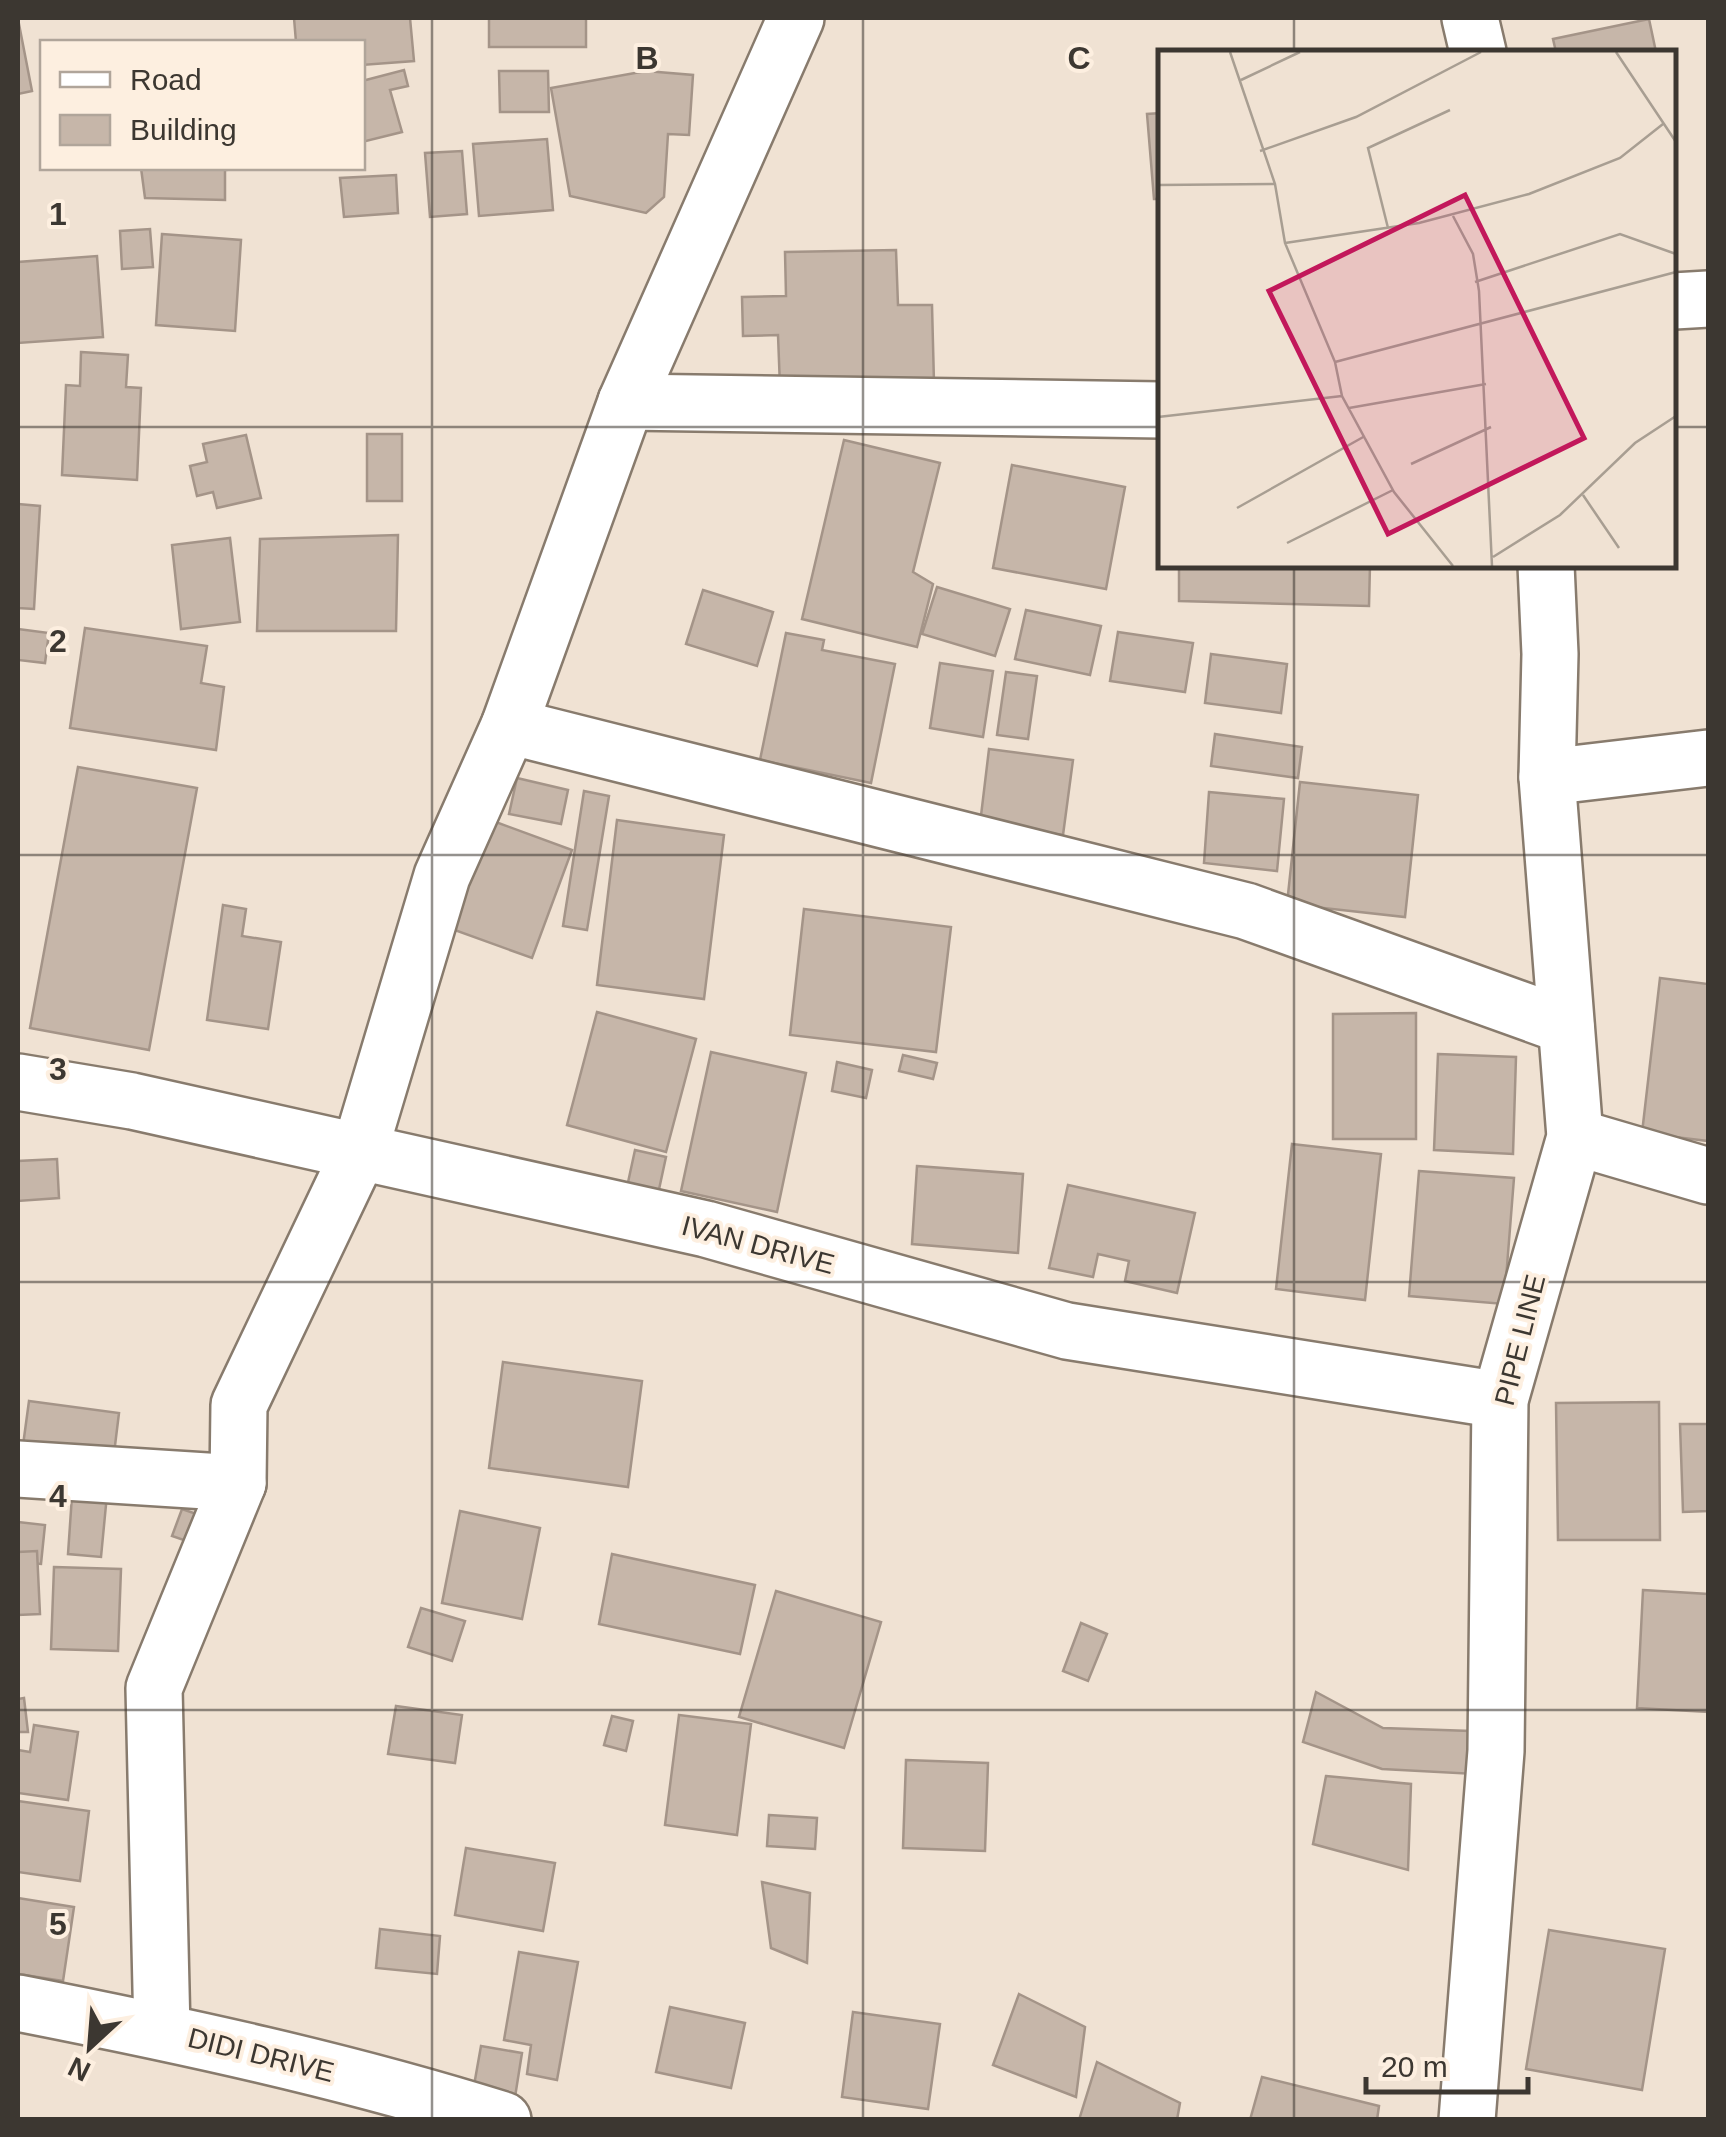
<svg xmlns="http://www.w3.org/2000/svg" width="1726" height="2137" viewBox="0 0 1726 2137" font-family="Helvetica,sans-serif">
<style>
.building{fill:#c6b6a9;stroke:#a49488;stroke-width:2.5}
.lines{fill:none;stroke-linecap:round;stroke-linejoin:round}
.minor-casing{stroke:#887b6d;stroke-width:60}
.minor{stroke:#fff;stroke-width:55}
.grid{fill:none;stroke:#3c3731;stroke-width:2.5;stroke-opacity:0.55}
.labels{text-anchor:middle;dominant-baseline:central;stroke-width:8;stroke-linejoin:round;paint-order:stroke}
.street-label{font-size:28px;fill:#3c3731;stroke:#fdefe0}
.inset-road{fill:none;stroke:#a89e92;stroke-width:2.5}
.view{fill:#c2185b;fill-opacity:0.15;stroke:#c2185b;stroke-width:5}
.inset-edge{fill:none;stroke:#3c3731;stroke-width:5}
.grid-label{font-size:32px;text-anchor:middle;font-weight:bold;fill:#3c3731;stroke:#fdefe0;stroke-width:8;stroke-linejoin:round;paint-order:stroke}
</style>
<rect width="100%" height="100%" fill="#f0e2d3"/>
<g class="building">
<path d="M 294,18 L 410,18 L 414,61 L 362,65 L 362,42 L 296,42 Z"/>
<rect x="489" y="18" width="97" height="29"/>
<path d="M 18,19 L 32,91 L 18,94 Z"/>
<path d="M 1649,19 L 1656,52 L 1556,52 L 1553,39 Z"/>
<path d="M 404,70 L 408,86 L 390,90 L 402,132 L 362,142 L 362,81 Z"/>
<path d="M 499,71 L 548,71 L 549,112 L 500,112 Z"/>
<path d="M 646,71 L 693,75 L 689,135 L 668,134 L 664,197 L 646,213 L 570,196 L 551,88 Z"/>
<path d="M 1161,113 L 1161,199 L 1154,199 L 1147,114 Z"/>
<path d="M 547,139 L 553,210 L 479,216 L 473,144 Z"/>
<path d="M 462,151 L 467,214 L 430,217 L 425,153 Z"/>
<path d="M 141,168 L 257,168 L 225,170 L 225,200 L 145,198 Z"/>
<path d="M 396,175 L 398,213 L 344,217 L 340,178 Z"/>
<path d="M 150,229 L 153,267 L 122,269 L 120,231 Z"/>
<path d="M 162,234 L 241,240 L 235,331 L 156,325 Z"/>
<path d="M 896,250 L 898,305 L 932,305 L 934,383 L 780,387 L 778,335 L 743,336 L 742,297 L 786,296 L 785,252 Z"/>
<path d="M 97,256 L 103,337 L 18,343 L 18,262 Z"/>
<path d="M 81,352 L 128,355 L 126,387 L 141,388 L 137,480 L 62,475 L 66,385 L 80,386 Z"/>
<rect x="367" y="434" width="35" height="67"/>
<path d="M 246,435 L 261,498 L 217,508 L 213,492 L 197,496 L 190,466 L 207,462 L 203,444 Z"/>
<path d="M 844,440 L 940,463 L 913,572 L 933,584 L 917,647 L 802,619 Z"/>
<path d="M 1012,465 L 1125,487 L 1106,589 L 993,568 Z"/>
<path d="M 18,504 L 40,506 L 34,609 L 18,608 Z"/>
<path d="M 398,535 L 396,631 L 257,631 L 260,539 Z"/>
<path d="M 230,538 L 240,622 L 181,629 L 172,545 Z"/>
<path d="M 1179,565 L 1370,565 L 1369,606 L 1179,601 Z"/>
<path d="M 937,587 L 1010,609 L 995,656 L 922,634 Z"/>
<path d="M 703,590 L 773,612 L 757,666 L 686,644 Z"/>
<path d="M 1026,610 L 1101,626 L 1090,675 L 1015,659 Z"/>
<path d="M 85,628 L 207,646 L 201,683 L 224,687 L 216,750 L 70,728 Z"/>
<path d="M 18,629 L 49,633 L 45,663 L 18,660 Z"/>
<path d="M 1118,632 L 1193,643 L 1185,692 L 1110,681 Z"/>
<path d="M 786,633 L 824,640 L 822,650 L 895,664 L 871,783 L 760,760 Z"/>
<path d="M 1211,654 L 1287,664 L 1281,713 L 1205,703 Z"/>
<path d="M 940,663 L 993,671 L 983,737 L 930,728 Z"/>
<path d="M 1006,672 L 1037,676 L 1028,739 L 997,735 Z"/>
<path d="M 1215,734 L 1302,747 L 1298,778 L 1211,766 Z"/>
<path d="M 989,749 L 1073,760 L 1063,835 L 980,824 Z"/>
<path d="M 78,767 L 197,788 L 149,1050 L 30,1028 Z"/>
<path d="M 517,778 L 568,790 L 561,824 L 509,814 Z"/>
<path d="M 1300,782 L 1418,795 L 1405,917 L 1287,904 Z"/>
<path d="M 584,791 L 609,796 L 587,930 L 563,926 Z"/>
<path d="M 1209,792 L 1284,799 L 1277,871 L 1204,863 Z"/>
<path d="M 617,820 L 724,835 L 704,999 L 597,985 Z"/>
<path d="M 493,821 L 572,850 L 532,958 L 438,924 L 461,862 L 476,867 Z"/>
<path d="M 223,905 L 246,909 L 242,936 L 281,942 L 268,1029 L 207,1020 Z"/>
<path d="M 804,909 L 951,927 L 936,1052 L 790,1035 Z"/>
<path d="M 1660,978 L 1708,984 L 1708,1141 L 1642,1133 Z"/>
<path d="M 597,1012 L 696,1039 L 666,1152 L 567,1125 Z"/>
<path d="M 1416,1013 L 1416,1139 L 1333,1139 L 1333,1014 Z"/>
<path d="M 711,1052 L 806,1073 L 777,1212 L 681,1191 Z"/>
<path d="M 1438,1054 L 1516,1057 L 1513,1154 L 1434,1150 Z"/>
<path d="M 903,1055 L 937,1063 L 933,1079 L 899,1071 Z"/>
<path d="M 837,1062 L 872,1070 L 866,1098 L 832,1091 Z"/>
<path d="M 1292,1144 L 1381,1154 L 1365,1300 L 1276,1289 Z"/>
<path d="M 635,1150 L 666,1157 L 658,1194 L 627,1187 Z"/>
<path d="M 57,1159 L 59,1198 L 18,1201 L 18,1161 Z"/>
<path d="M 917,1166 L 1023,1174 L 1018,1253 L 912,1244 Z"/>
<path d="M 1419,1171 L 1514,1178 L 1504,1304 L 1409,1296 Z"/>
<path d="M 1068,1185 L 1195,1213 L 1177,1293 L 1125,1281 L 1129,1261 L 1098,1254 L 1093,1277 L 1049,1268 Z"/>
<path d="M 503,1362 L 642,1381 L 628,1487 L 489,1468 Z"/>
<path d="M 29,1401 L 119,1413 L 112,1470 L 21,1460 Z"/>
<path d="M 1659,1402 L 1660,1540 L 1558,1540 L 1556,1403 Z"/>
<path d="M 1680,1424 L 1708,1424 L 1708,1511 L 1683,1512 Z"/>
<path d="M 73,1481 L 108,1484 L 101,1557 L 68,1554 Z"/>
<path d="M 182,1509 L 211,1519 L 201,1546 L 172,1536 Z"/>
<path d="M 460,1511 L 540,1528 L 522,1619 L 442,1603 Z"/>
<path d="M 18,1522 L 45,1525 L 41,1564 L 18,1562 Z"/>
<path d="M 37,1551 L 40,1614 L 18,1615 L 18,1552 Z"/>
<path d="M 612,1554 L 755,1585 L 740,1654 L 599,1624 Z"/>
<path d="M 54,1567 L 121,1569 L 118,1651 L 51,1649 Z"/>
<path d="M 1643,1590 L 1708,1594 L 1708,1712 L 1637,1708 Z"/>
<path d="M 776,1591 L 881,1622 L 844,1748 L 739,1717 Z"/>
<path d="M 421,1608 L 465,1621 L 452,1661 L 408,1647 Z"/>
<path d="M 1081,1623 L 1107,1634 L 1088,1681 L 1063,1671 Z"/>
<path d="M 1316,1692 L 1383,1728 L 1471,1731 L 1475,1774 L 1382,1769 L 1303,1742 Z"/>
<path d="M 24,1698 L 28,1732 L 18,1732 L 18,1699 Z"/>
<path d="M 396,1706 L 462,1715 L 455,1763 L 388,1754 Z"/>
<path d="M 679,1715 L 751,1724 L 737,1835 L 665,1825 Z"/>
<path d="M 612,1716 L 633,1721 L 626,1751 L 604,1745 Z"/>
<path d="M 34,1725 L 78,1732 L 68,1800 L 18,1793 L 18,1750 L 30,1752 Z"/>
<path d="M 906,1760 L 988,1763 L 985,1851 L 903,1848 Z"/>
<path d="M 1326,1776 L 1411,1784 L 1408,1870 L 1313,1844 Z"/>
<path d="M 18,1801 L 89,1811 L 80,1881 L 18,1872 Z"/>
<path d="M 769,1815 L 817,1818 L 815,1849 L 767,1846 Z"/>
<path d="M 466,1848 L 555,1863 L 543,1931 L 455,1915 Z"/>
<path d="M 762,1882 L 810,1893 L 807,1963 L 771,1948 Z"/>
<path d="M 18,1898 L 74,1907 L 63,1981 L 18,1974 Z"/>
<path d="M 380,1929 L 440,1936 L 437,1974 L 376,1968 Z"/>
<path d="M 1549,1930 L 1665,1949 L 1642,2090 L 1526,2069 Z"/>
<path d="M 519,1952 L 578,1962 L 557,2080 L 527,2074 L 531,2045 L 504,2040 Z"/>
<path d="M 1019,1994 L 1085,2027 L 1076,2097 L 993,2065 Z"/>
<path d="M 670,2007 L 745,2023 L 731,2088 L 656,2072 Z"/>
<path d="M 853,2012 L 940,2024 L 928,2109 L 842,2097 Z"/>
<path d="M 481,2046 L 522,2053 L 512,2116 L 470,2108 Z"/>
<path d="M 1097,2062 L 1180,2103 L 1177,2120 L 1079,2120 Z"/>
<path d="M 1262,2077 L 1379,2106 L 1377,2120 L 1250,2120 Z"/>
</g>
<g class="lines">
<defs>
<g id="minor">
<path d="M 1470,18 L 1478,52"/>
<path d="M 1674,301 L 1708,299"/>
<path d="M 626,402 L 1161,410"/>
<path d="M 509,726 L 1246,911 L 1566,1026"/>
<path d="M 1547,777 L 1708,758"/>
<path d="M 18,1082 L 132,1101 L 706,1229 L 1067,1331 L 1500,1400"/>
<path d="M 1575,1137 L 1708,1176"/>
<path d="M 18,1469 L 238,1483"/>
<path d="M 18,2003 C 181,2035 344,2070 503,2120"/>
<path d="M 162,2031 L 154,1688 L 238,1483 L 239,1405 L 359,1153 L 442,876 L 509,726 L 626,402 L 796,18"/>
<path d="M 1467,2120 L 1496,1751 L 1500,1400 L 1575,1137 L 1547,777 L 1550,654 L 1546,565"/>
</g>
</defs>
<use href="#minor" class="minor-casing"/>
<use href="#minor" class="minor"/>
</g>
<path class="grid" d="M 432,18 L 432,2120M 863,18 L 863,2120M 1294,18 L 1294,52M 18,427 L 1161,427M 1674,427 L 1708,427M 1294,565 L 1294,2120M 18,855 L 1708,855M 18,1282 L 1708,1282M 18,1710 L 1708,1710"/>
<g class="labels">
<g class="street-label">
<text transform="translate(758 1245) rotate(15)">IVAN DRIVE</text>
<text transform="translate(1520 1340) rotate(-76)">PIPE LINE</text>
<text transform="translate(261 2055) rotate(14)">DIDI DRIVE</text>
</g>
</g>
<g transform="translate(1158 50)">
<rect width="518" height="518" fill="#f0e2d3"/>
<path class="inset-road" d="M 72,2 L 117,134 L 127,193 L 177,312 L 184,346 L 236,442 L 295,516M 458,2 L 518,92M 83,30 L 142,2M 102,101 L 198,67 L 323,2M 0,135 L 117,134M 295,166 L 315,204 L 321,241 L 334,516M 230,178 L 210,98 L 292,60M 127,193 L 261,173 L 371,144 L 462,108 L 505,74M 317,232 L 462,184 L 518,204M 177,312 L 518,222M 191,358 L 328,334M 0,367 L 184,346M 253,414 L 333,377M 425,445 L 461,498M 79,458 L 207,386M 129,493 L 235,440M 335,507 L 402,465 L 477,393 L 518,366"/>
<path class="view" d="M 307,145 L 426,388 L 230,484 L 111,241 Z"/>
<rect width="518" height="518" class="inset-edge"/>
</g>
<g class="grid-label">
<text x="647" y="69">B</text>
<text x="1079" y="69">C</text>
<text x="58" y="225">1</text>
<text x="58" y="652">2</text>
<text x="58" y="1080">3</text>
<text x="58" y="1507">4</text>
<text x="58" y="1935">5</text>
</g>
<rect width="1726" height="2137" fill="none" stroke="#3c3731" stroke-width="40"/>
<rect x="40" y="40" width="325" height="130" fill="#fdefe0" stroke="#b0a59a" stroke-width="2.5"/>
<rect x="60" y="72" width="50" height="15" fill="#ffffff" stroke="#b0a59a" stroke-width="2.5"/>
<text x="130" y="90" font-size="30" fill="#3c3731">Road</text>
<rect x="60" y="115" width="50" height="30" fill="#c6b6a9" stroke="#b0a59a" stroke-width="2.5"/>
<text x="130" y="140" font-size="30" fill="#3c3731">Building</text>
<g transform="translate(90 2047) rotate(206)" stroke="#fdefe0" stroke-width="8" paint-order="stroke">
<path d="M0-8L18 38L0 25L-18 38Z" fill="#3c3731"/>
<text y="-15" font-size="28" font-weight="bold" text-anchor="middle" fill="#3c3731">N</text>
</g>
<path d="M1366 2077v15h162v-15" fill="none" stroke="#3c3731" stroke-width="5"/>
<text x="1381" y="2077" font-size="30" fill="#3c3731" stroke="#fdefe0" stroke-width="8" paint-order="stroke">20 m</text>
</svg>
